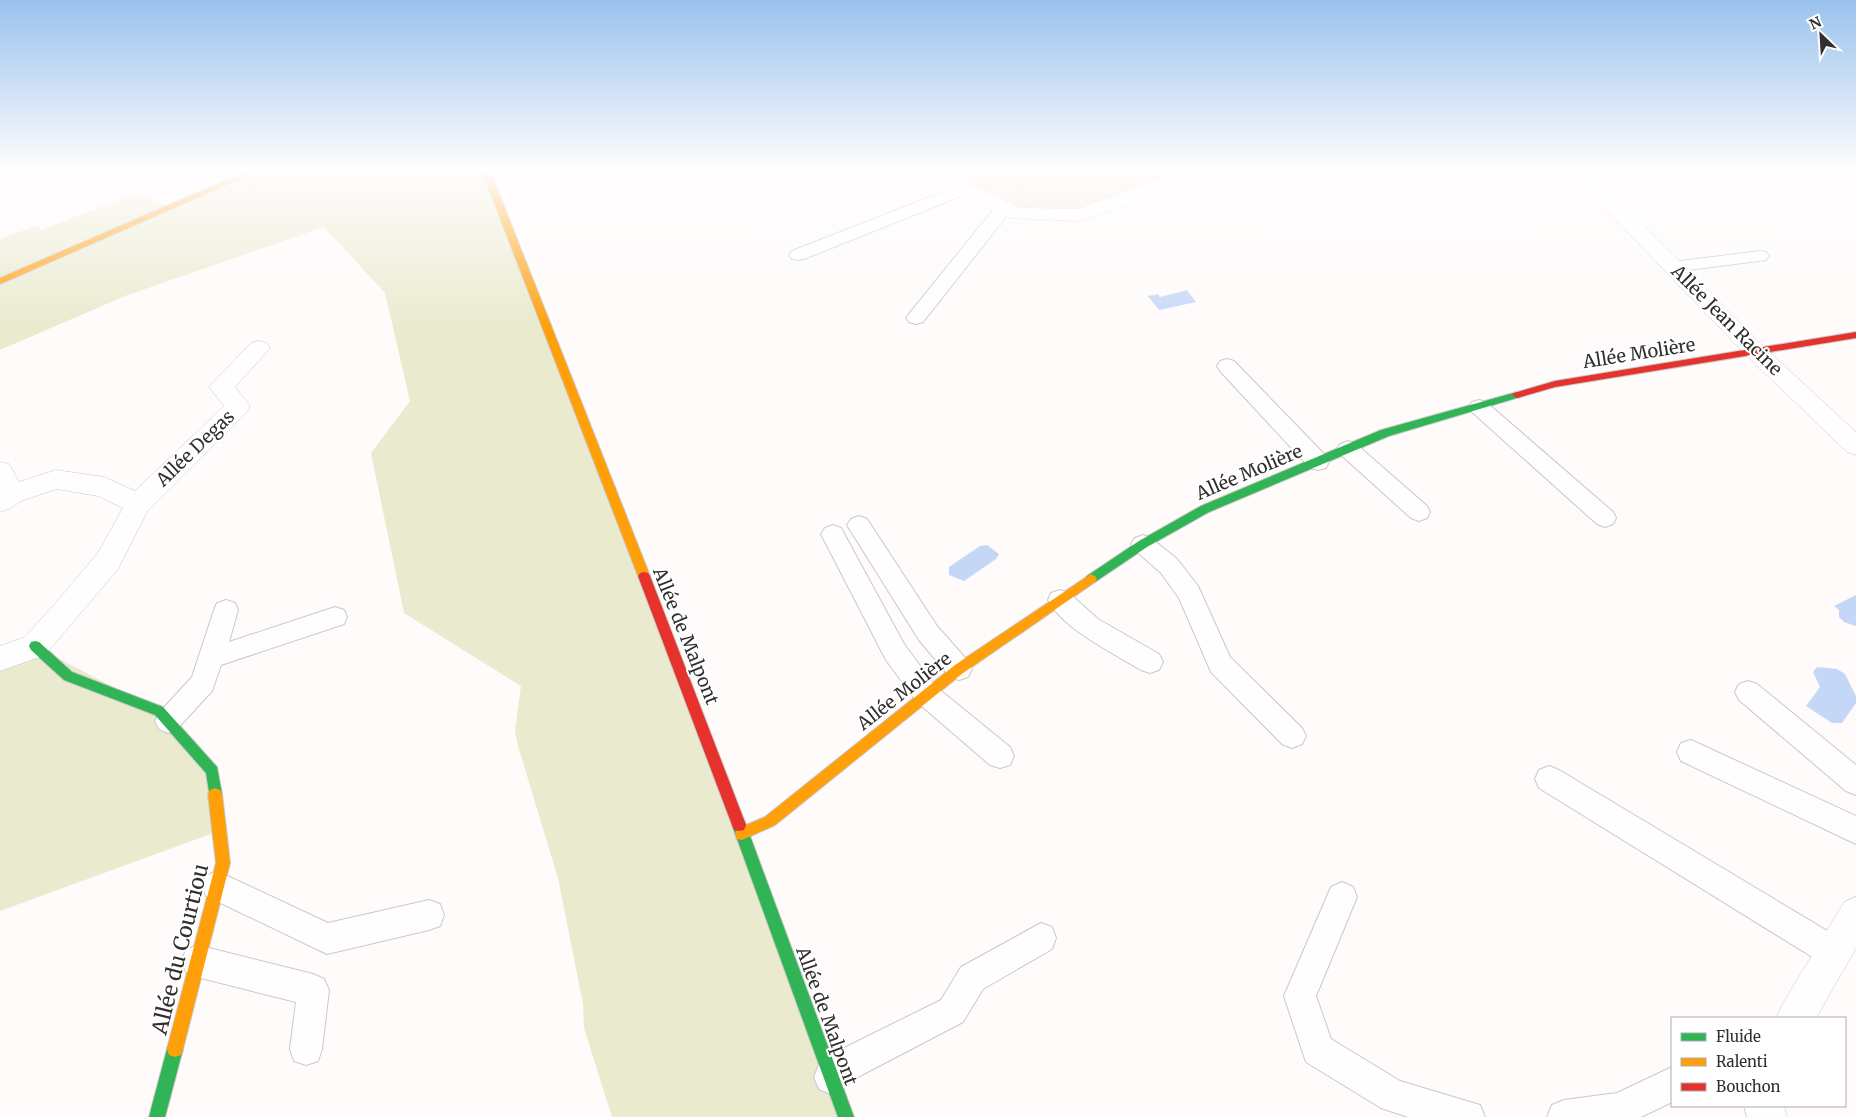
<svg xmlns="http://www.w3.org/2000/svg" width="1856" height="1117" viewBox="0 0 1856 1117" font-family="Merriweather,serif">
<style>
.green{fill:#eaeacf}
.water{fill:#c5d7f7}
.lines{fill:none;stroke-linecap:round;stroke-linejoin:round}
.lane-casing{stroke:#cbc8c7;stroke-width:2}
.street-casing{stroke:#cbc8c7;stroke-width:1}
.fast-casing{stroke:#cbc8c7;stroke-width:2}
.slow-casing{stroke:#cbc8c7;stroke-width:2}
.jam-casing{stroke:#cbc8c7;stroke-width:2}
.lane{fill:#fffefe;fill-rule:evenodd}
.street{fill:#fffefe;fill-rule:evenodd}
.fast{fill:#30b455;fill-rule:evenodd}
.slow{fill:#ff9f0a;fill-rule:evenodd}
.jam{fill:#e5322d;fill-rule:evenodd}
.labels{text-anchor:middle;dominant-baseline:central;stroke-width:4;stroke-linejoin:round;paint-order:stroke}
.street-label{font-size:18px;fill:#312f2e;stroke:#fff}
.near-street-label{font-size:21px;fill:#312f2e;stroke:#fff}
</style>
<rect width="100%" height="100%" fill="#fefbfa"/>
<g class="green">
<path d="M 254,171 L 486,171 L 662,623 L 846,1117 L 612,1117 L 584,1028 L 583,1004 L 558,878 L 518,746 L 515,731 L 521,686 L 404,613 L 371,453 L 410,401 L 385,293 L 324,227 L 125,296 L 0,350 L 0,239 L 38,225 L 41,230 L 136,193 L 170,208 Z"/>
<path d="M 940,171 L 1201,171 L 1080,215 L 1017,214 L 963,189 Z"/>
<path d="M 35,646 L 159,711 L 212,771 L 219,831 L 0,911 L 0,659 Z"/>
</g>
<g class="water">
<path d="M 1187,290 L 1196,302 L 1159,310 L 1148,296 L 1158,294 L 1160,297 Z"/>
<path d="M 987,545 L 999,554 L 996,559 L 964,581 L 949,575 L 949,567 L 980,546 Z"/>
<path d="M 1856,595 L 1856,626 L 1844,622 L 1839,617 L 1839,610 L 1834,606 Z"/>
<path d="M 1817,667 L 1837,669 L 1845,674 L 1856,696 L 1856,703 L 1842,723 L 1832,723 L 1806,706 L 1820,687 L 1813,672 Z"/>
</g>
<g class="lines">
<defs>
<g id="lane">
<path d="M 963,184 L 969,185 L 971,189 L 969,193 L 804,259 L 798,260 L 792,259 L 789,255 L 792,251 Z"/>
<path d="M 1004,203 L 1010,204 L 1013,208 L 923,322 L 916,324 L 909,322 L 906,318 L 909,314 L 998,204 Z"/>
<path d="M 1760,251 L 1766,252 L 1769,256 L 1766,260 L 1673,272 L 1667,271 L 1664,267 L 1667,263 L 1673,262 Z"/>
<path d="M 1227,359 L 1234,361 L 1326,456 L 1329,462 L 1326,468 L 1318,470 L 1310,468 L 1220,371 L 1217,366 L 1220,361 Z"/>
<path d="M 1479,400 L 1486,402 L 1613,512 L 1616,518 L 1613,524 L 1605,527 L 1597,524 L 1472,412 L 1469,407 L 1472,402 Z"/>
<path d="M 1348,441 L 1356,444 L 1427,506 L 1430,512 L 1427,518 L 1419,521 L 1411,518 L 1340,454 L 1337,449 L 1340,444 Z"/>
<path d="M 859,516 L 867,519 L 937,626 L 968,661 L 972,669 L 968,677 L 959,680 L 950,677 L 919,640 L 847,525 L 851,519 Z"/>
<path d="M 833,525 L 841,528 L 904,644 L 935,686 L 1010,747 L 1014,756 L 1010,765 L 1000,768 L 990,765 L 917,702 L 886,660 L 821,534 L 825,528 Z"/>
<path d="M 1143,535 L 1151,538 L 1177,559 L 1198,586 L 1230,657 L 1302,728 L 1306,736 L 1302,744 L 1292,748 L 1282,744 L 1211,672 L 1179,598 L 1161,573 L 1135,550 L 1131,544 L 1135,538 Z"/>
<path d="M 1060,590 L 1069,593 L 1098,619 L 1159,654 L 1163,662 L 1159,670 L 1150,673 L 1141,670 C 1113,653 1063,629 1048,600 L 1051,593 Z"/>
<path d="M 226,600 L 235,603 L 238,610 L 229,642 L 335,607 L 344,610 L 347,617 L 344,624 L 221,665 L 212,691 L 177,729 L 168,733 L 159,729 L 155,721 L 159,713 L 192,677 L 214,610 L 217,603 Z"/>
<path d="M 1748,681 L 1757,684 L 1856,765 L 1856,795 L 1846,791 L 1739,700 L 1735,692 L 1739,684 Z"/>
<path d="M 1691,740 L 1856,816 L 1856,844 L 1681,761 L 1677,752 L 1681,743 Z"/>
<path d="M 1549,766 L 1559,770 L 1844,941 L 1849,952 L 1844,963 L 1833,968 L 1822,963 L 1539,788 L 1535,779 L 1539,770 Z"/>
<path d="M 217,871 L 328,923 L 429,900 L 440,904 L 444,915 L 440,926 L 429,930 L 327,954 L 206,896 L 202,886 L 206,876 Z"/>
<path d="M 1342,882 L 1353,887 L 1357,897 L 1316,996 L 1331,1039 L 1400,1081 L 1480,1105 L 1485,1117 L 1408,1117 L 1381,1108 L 1306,1062 L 1284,996 L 1331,887 Z"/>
<path d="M 1041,923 L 1052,927 L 1056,938 L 1052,949 L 983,989 L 963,1022 L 852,1080 L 843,1089 L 831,1094 L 819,1089 L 814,1077 L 819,1065 L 828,1056 L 941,1000 L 961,967 Z"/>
<path d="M 197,945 L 313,974 L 324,979 L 329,990 L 322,1049 L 318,1061 L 306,1065 L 294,1061 L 290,1049 L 296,1002 L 197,977 L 186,972 L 181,961 L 186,950 Z"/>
<path d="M 1672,1067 L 1672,1102 L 1641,1117 L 1547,1117 L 1552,1105 L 1564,1100 L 1617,1093 Z"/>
</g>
<g id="street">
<path d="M 930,171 L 952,171 L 970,185 L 1020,208 L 1078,209 L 1183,171 L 1211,171 L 1208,175 L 1080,221 L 1010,218 L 956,193 Z"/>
<path d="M 1569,171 L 1589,171 L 1764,347 L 1856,432 L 1856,455 L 1847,452 L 1748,357 Z"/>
<path d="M 259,341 L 267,343 L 270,348 L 235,387 L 250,406 L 247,412 L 148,510 L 118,569 L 45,655 L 0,671 L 0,646 L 25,637 L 53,606 L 98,553 L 123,508 L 98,496 L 57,489 L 21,501 L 9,509 L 0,512 L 0,462 L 9,464 L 19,482 L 56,470 L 104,477 L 135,491 L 224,406 L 209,387 L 251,343 Z"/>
<path d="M 1856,897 L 1856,948 L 1816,1018 L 1776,1018 L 1782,1005 L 1844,902 Z"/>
<path d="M 1744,1106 L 1784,1106 L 1787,1117 L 1747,1117 Z"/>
</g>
<g id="fast">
<path d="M 1517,392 L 1520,393 L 1522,395 L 1520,397 L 1389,436 L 1209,512 L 1147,547 L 1095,582 L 1087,582 L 1085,579 L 1087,576 L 1139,541 L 1201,506 L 1381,430 Z"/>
<path d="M 35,641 L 39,642 L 72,672 L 163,707 L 217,767 L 222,794 L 220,798 L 215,800 L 210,798 L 206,773 L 155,715 L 64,680 L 31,650 L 29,646 L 31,642 Z"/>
<path d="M 739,819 L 744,820 L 746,825 L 854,1117 L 838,1117 L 732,825 L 734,820 Z"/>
<path d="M 175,1041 L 181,1043 L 183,1049 L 165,1117 L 149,1117 L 167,1049 L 169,1043 Z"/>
</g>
<g id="slow">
<path d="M 248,171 L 258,171 L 0,284 L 0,278 Z"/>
<path d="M 482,171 L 490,171 L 650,576 L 648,579 L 640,579 L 638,576 Z"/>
<path d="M 1091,574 L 1095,576 L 1097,579 L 1095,582 L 963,673 L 775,825 L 742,840 L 737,839 L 735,834 L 737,829 L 765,817 L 955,665 Z"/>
<path d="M 215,788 L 220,790 L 222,794 L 230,863 L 183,1049 L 181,1055 L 175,1057 L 169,1055 L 167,1049 L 216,863 L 208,794 L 210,790 Z"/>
</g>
<g id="jam">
<path d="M 1856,332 L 1856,338 L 1555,387 L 1517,398 L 1512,395 L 1514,393 L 1555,381 Z"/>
<path d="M 644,572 L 648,573 L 650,576 L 746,825 L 744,830 L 739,831 L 734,830 L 732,825 L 638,576 L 640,573 Z"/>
</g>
</defs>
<use href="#lane" class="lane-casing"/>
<use href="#street" class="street-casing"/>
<use href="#fast" class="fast-casing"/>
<use href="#slow" class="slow-casing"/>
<use href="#jam" class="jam-casing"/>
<use href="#lane" class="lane"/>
<use href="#street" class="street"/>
<use href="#fast" class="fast"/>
<use href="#slow" class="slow"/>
<use href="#jam" class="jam"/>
</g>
<linearGradient id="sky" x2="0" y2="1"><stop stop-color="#9ac2ee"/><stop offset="0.52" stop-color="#fffdfd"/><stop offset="1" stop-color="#fffdfd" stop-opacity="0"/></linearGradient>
<rect width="1856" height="327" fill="url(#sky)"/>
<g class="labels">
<g class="street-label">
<text transform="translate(1727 320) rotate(45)">Allée Jean Racine</text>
<text transform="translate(1639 353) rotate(-9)">Allée Molière</text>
<text transform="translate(195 448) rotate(-44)">Allée Degas</text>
<text transform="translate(1249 472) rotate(-23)">Allée Molière</text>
<text transform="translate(686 636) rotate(68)">Allée de Malpont</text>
<text transform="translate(904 691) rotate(-38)">Allée Molière</text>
<text transform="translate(827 1016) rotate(70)">Allée de Malpont</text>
</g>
<g class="near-street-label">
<text transform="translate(180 949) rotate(-76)">Allée du Courtiou</text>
</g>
</g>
<rect x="1671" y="1017" width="175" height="90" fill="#ffffff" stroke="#adacab"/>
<rect x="1681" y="1033" width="25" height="8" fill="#30b455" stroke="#adacab"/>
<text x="1716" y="1042" font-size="15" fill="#312f2e">Fluide</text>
<rect x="1681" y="1058" width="25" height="8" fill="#ff9f0a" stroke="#adacab"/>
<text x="1716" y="1067" font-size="15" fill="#312f2e">Ralenti</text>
<rect x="1681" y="1083" width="25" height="8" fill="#e5322d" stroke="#adacab"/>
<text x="1716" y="1092" font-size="15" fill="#312f2e">Bouchon</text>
<g transform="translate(1821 35) rotate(335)" stroke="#ffffff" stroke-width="4" paint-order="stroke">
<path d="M0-4L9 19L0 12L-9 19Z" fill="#312f2e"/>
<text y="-8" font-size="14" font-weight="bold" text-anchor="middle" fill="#312f2e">N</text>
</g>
</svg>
